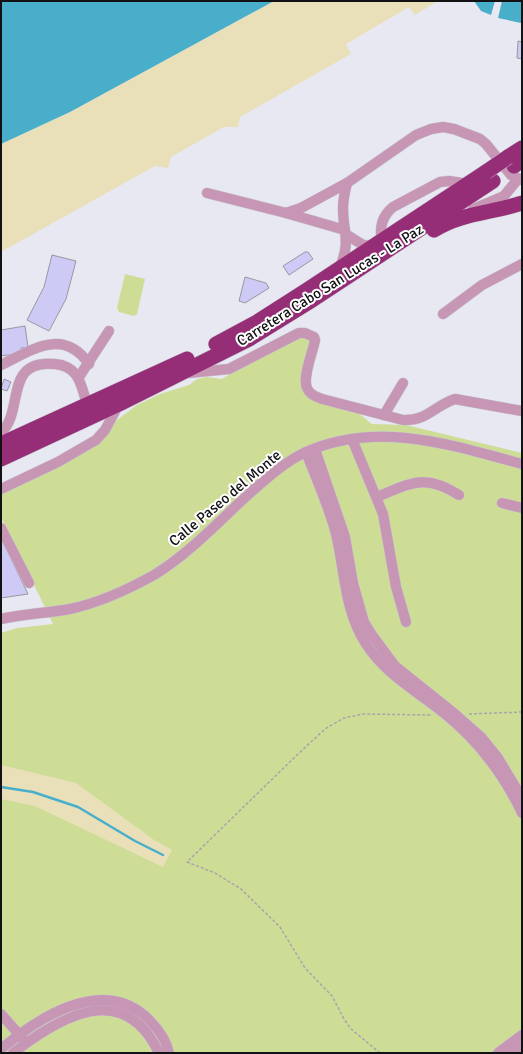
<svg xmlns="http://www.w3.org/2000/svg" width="523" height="1054" viewBox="0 0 523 1054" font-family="Signika,sans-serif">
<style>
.green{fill:#cedd95}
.sand{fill:#e9e0ba}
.water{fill:#49aeca}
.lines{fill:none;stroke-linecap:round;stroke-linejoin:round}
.stream{stroke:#49aeca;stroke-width:2.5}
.building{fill:#cdcaf6;stroke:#9898a1}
.minor-casing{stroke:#c6c6cf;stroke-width:11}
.highway-casing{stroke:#c6c6cf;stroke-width:16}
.path{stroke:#a5a5ad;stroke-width:1.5;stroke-dasharray:3 2;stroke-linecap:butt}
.minor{stroke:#c896b5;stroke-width:10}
.highway{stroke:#962d77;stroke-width:15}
.highway-bridge-casing{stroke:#c6c6cf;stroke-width:16;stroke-linecap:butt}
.highway-bridge{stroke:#962d77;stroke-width:15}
.labels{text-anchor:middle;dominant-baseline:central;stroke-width:4;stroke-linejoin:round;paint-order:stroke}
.street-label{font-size:15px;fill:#121215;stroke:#fff}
</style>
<rect width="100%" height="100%" fill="#e8e8f2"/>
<g class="green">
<path d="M 125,274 L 145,279 L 137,314 L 134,316 L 119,312 L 117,308 Z"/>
<path d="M 292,335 L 307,338 L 310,342 L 302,385 L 305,394 L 357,412 L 372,424 L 406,425 L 522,453 L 522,1053 L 1,1053 L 1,633 L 17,628 L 53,624 L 1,517 L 1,495 L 90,450 L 117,420 L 137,405 L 160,394 L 189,385 L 197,379 L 207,377 L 222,379 Z"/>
</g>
<g class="sand">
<path d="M 274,1 L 438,1 L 415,15 L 409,7 L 346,44 L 351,54 L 240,117 L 238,127 L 224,127 L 171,157 L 168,168 L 155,166 L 1,252 L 1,144 L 70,112 Z"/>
<path d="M 1,765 L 76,783 L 154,840 L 172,850 L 163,867 L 35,806 L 1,799 Z"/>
</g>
<g class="water">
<path d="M 1,1 L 274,1 L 70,112 L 1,144 Z"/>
<path d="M 474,1 L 495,1 L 491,15 L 481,11 Z"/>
<path d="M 502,1 L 522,1 L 521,23 L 498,18 Z"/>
</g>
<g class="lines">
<path class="stream" d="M 1,787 L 33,792 L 78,807 L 135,841 L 163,855"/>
</g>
<g class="building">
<path d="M 518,41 L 522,42 L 522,59 L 517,58 Z"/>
<path d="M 305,252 L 308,252 L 313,259 L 289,275 L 283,266 Z"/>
<path d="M 52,255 L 76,261 L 66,299 L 49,331 L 27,320 L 44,287 Z"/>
<path d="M 245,277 L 266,283 L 269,288 L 245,303 L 239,301 Z"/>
<path d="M 25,326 L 28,347 L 21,348 L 22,353 L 1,356 L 1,330 Z"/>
<path d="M 4,379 L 11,382 L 7,391 L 1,389 Z"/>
<path d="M 1,540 L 2,540 L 28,594 L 1,598 Z"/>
</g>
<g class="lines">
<defs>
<g id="minor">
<path d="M 207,193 L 286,213 L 301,208 L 347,183"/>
<path d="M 473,209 L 504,196 L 518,179"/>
<path d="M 286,213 L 345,230"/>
<path d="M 347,235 L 363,245 L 372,246"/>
<path d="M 382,241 C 379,227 382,216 393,207 L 440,182 L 449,181 L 468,184"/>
<path d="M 340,267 C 351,241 343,233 343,208 C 343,200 345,191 347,183 L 416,135 L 431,129 L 443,127 L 454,129 L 480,139 L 486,144 L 511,175 L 522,180"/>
<path d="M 443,314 L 482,285 L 522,264"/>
<path d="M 1,365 C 32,350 63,327 89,364"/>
<path d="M 188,373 L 229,369 L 299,333 L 305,333 L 314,337 L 315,340 C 313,352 302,377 307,388 C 309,394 316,397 322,399 L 403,420 C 427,421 434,406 455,399 L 522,411"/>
<path d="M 79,377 L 109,331"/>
<path d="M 384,415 L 403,383"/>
<path d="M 1,433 C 25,410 3,359 55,364 C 79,366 81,385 87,404"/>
<path d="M 352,439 L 383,514 L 396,587 L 406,622"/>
<path d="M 315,449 L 345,537 L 353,583 L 364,622 L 372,635 L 395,666 L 455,714 L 481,737 L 498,758 L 522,798"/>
<path d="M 306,452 C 316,479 329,506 336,534 C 345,572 344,610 366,644 C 386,675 417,691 445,714 C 477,740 504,775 522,813"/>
<path d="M 1,489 L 58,462 L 96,440 L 105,430 L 119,404"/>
<path d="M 377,497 C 411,483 425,473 459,495"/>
<path d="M 502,503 L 522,508"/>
<path d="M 1,528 L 29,583"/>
<path d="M 1,619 C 24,614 47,613 70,609 C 98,603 129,589 154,575 C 190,553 219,521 250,493 C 267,478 286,461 306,452 C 377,420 452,445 522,464"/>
<path d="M 1,1014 L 24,1040"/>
<path d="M 1,1049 C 38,1018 99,978 144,1015 C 155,1025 166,1038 169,1053"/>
<path d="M 13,1053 C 61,1016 124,979 159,1053"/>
<path d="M 498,1053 L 522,1035"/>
<path d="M 510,1053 L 522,1045"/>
</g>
<g id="highway">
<path d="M 508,157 L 522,148"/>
<path d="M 514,166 L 522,160"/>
<path d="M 434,230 C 461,213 492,213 522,203"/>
<path d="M 216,344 L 257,322 L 307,290 L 486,172"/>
<path d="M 1,444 L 187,359"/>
<path d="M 1,459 L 119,404 L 249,339 L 312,300 L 493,181"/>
</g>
</defs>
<use href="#minor" class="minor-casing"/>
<use href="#highway" class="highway-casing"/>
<g class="path">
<path d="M 469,714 L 522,712"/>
<path d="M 380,1053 L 351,1029 L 344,1019 L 332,996 L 305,968 L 280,927 L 241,889 L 215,873 L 187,862 L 297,755 L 325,729 L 344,718 L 363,714 L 431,715"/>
</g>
<use href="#minor" class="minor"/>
<use href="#highway" class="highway"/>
<defs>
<path id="highway-bridge" d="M 486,172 L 508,157"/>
</defs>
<use href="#highway-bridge" class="highway-bridge-casing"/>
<use href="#highway-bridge" class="highway-bridge"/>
</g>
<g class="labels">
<g class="street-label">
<text transform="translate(330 285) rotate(-32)">Carretera Cabo San Lucas - La Paz</text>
<text transform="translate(225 498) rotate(-40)">Calle Paseo del Monte</text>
</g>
</g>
<rect width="523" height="1054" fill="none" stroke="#121215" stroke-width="4"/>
</svg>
